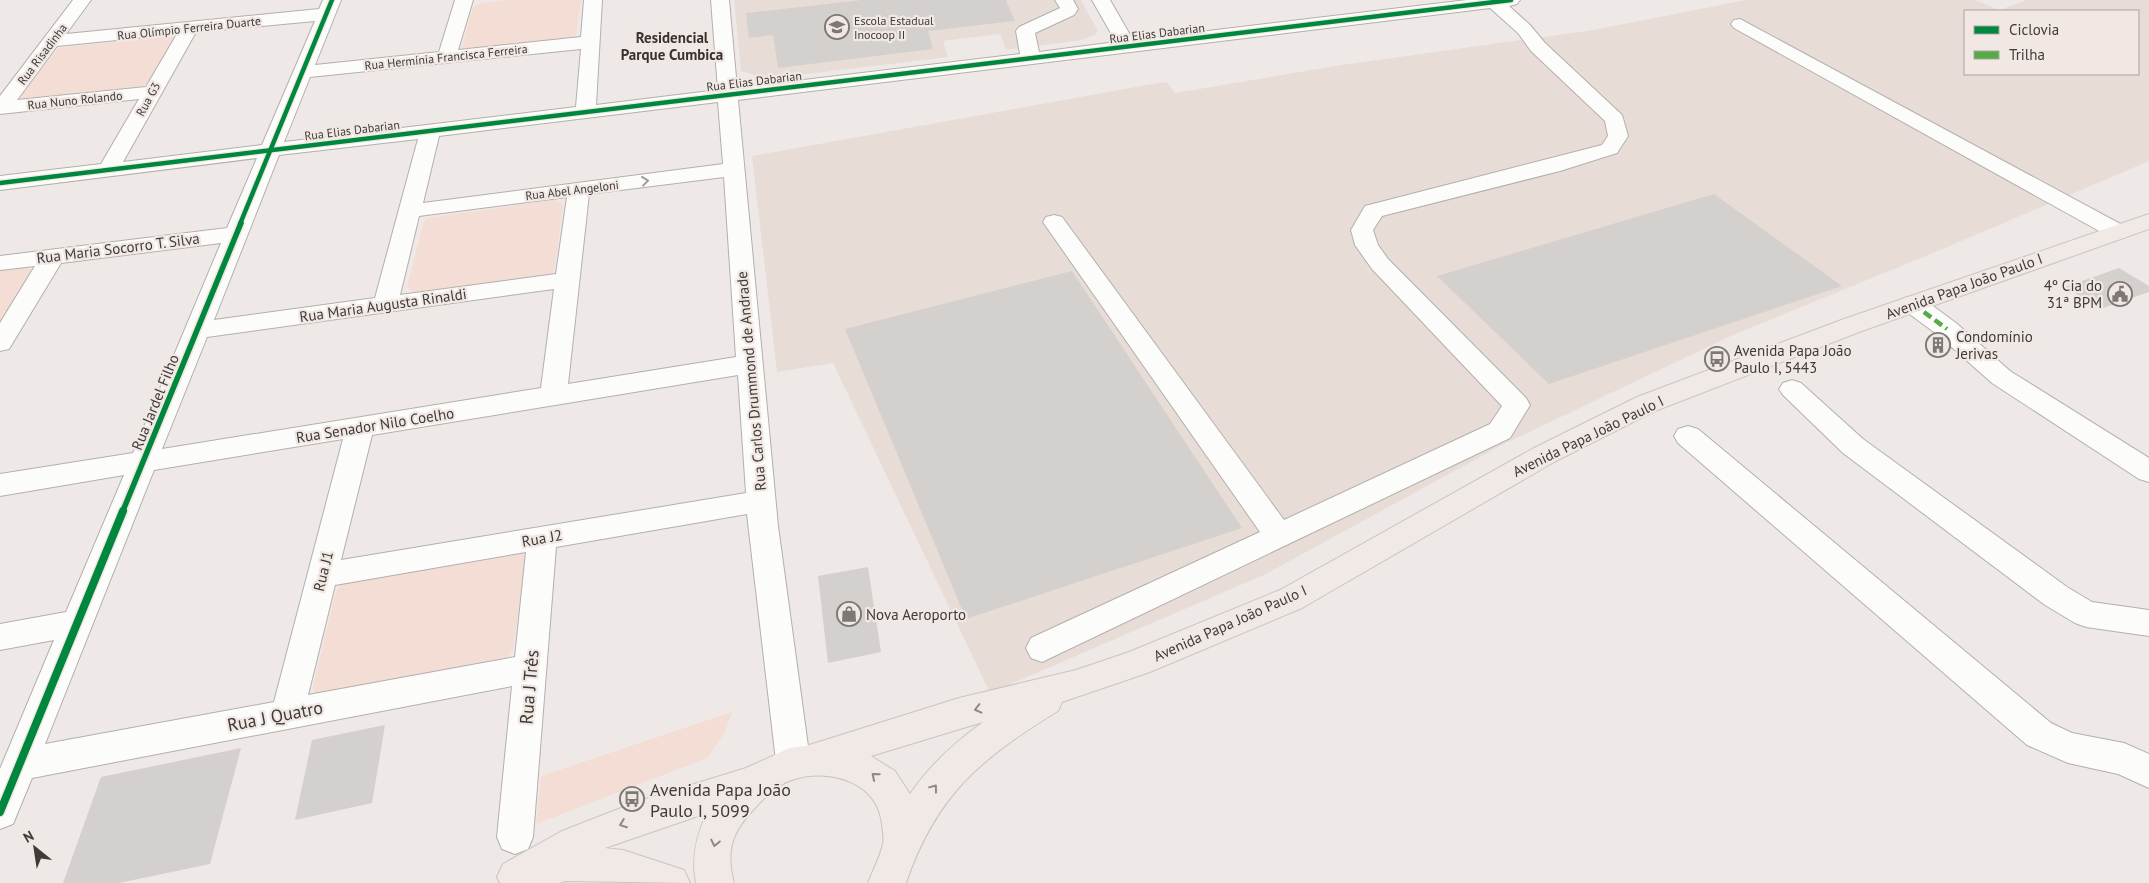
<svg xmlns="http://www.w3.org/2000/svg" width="2149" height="883" viewBox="0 0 2149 883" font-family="'PT Sans',sans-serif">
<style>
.built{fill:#e8dcd7;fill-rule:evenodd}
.green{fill:#f3ddd5}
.building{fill:#d4d0ce}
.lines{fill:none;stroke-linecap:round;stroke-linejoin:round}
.minor-casing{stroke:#b3afad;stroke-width:2}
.major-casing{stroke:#c7c5c3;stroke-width:2}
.minor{fill:#fcfcfb;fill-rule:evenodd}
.major{fill:#f0e9e5;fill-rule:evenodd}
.quiet{stroke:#55ac46;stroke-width:4.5;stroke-dasharray:9 4.5;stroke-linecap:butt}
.cycleway-far2-casing{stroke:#f1e8e4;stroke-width:7}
.cycleway-far1-casing{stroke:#f1e8e4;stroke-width:9}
.cycleway-casing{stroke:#f1e8e4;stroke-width:11}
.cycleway-far2{stroke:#00873e;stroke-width:4.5}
.cycleway-far1{stroke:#00873e;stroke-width:5.5}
.cycleway{stroke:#00873e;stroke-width:8}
.oneway{stroke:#9d9c9a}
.oneway2{stroke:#8e8986}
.labels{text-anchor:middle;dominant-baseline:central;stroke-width:4.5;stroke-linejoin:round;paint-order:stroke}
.far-poi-label{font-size:12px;fill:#3e3b39;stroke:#f1e8e4;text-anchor:start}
.far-street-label{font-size:12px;fill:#3e3b39;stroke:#f1e8e4}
.far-quarter-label{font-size:15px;font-weight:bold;fill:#39322f;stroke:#f1e8e4}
.street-label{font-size:15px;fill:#3e3b39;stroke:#f1e8e4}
.poi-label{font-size:15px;fill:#3e3b39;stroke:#f1e8e4;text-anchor:start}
.near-street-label{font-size:18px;fill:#3e3b39;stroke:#f1e8e4}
.near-poi-label{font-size:18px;fill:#3e3b39;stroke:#f1e8e4;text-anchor:start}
</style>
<rect width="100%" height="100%" fill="#eee9e7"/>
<g class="built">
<path d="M 734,0 L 1081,0 L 1098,31 L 1096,34 L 1082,40 L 1006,50 L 1000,34 L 943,41 L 948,57 L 766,79 L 741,71 Z"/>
<path d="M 1746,0 L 1975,0 L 1999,10 L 2027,0 L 2149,0 L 2149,161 L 1938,251 L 1733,335 L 1502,445 L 1266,574 L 990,693 L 833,363 L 777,372 L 752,156 L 1147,85 L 1167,82 L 1175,93 L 1335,66 L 1593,30 ZM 1965,11 L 2138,11 L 2138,74 L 1965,74 Z"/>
</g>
<g class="green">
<path d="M 508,0 L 581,0 L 576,36 L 573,38 L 467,50 L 462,47 L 473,7 L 481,3 Z"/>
<path d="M 168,36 L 175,38 L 147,83 L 143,86 L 24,99 L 20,95 L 59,48 Z"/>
<path d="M 553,200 L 563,204 L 555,269 L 551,274 L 414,293 L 407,287 L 424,221 L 428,218 Z"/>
<path d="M 23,268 L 30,269 L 31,272 L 0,322 L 0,271 Z"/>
<path d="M 514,551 L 522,553 L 526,558 L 513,649 L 506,658 L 496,663 L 323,695 L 314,693 L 313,686 L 336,592 L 341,585 L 349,580 Z"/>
<path d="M 732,712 L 725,732 L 707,758 L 536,824 L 541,776 Z"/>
</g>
<g class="building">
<path d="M 862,0 L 1006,0 L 1015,21 L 928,31 L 933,49 L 778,68 L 773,35 L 749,38 L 746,13 Z"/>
<path d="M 1714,194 L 1842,286 L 1549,384 L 1437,276 Z"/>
<path d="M 2119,268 L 2149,286 L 2149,292 L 2100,309 L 2065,287 Z"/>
<path d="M 1072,271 L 1242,528 L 966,619 L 845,329 Z"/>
<path d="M 868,567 L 881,652 L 828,663 L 818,576 Z"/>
<path d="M 385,725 L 372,803 L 295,820 L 312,740 Z"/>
<path d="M 241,748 L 210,864 L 119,883 L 63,883 L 101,777 Z"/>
</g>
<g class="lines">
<defs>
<g id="minor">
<path d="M 73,0 L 91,0 L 66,34 L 319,9 L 323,0 L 341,0 L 315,65 L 439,52 L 455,0 L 473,0 L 458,50 L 581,37 L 584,0 L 602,0 L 596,105 L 718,90 L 711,0 L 729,0 L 737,88 L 1020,54 L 1016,31 L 1019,27 L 1060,8 L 1055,0 L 1073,0 L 1078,9 L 1074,15 L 1035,33 L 1039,52 L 1116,42 L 1092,0 L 1110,0 L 1133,40 L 1467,0 L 1520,0 L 1517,4 L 1509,6 L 1530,25 L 1545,43 L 1622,115 L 1628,136 L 1617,153 L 1560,171 L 1382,216 L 1373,230 L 1378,245 L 1388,259 L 1526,398 L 1530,405 L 1510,438 L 1042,662 L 1031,658 L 1026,648 L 1031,638 L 1260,532 L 1043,222 L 1046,217 L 1054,215 L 1062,217 L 1284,520 L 1490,424 L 1502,406 L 1372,269 L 1355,245 L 1351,230 L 1365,206 L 1602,145 L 1608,136 L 1605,121 L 1531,51 L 1518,33 L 1490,8 L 738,100 L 778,526 L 810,761 L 805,772 L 793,777 L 781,772 L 776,761 L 747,514 L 556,547 L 533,837 L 528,849 L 515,854 L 502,849 L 497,837 L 512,686 L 32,778 L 13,824 L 0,829 L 0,769 L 54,640 L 0,650 L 0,624 L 66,612 L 124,475 L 0,496 L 0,474 L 133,453 L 221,243 L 61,263 L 9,349 L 0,351 L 0,323 L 35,266 L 0,270 L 0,256 L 227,228 L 257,158 L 0,190 L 0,176 L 101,164 L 139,99 L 0,114 L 0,96 ZM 315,21 L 262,145 L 123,162 L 196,32 ZM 177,34 L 146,87 L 17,100 L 57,46 ZM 581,49 L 576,107 L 284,142 L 310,77 ZM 718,102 L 723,164 L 423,203 L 439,136 ZM 418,139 L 375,298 L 214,320 L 279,155 ZM 724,177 L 736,357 L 568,384 L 589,194 ZM 567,197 L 556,274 L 400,295 L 419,216 ZM 554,289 L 541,388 L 162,449 L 207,337 ZM 738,375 L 746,493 L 341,560 L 372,435 ZM 343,439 L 274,702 L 45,744 L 154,470 ZM 526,552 L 515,657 L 308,695 L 335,585 Z"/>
<path d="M 1740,19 L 2126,227 L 2129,232 L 2126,237 L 2118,239 L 2110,237 L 1734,28 L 1731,24 L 1734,20 Z"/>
<path d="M 1913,296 L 1922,298 L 1956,323 L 2010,371 L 2149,458 L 2149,482 L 2139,479 L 1992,383 L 1938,335 L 1904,310 L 1901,304 L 1904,298 Z"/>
<path d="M 1792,380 L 1801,383 L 1863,439 L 2067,587 L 2092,602 L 2149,610 L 2149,636 L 2086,627 L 2075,623 L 2045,605 L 1843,453 L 1783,395 L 1779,389 L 1783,383 Z"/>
<path d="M 1688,426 L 1698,429 L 2051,723 L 2072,733 L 2124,743 L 2149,754 L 2149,788 L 2118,774 L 2068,763 L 2027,745 L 1678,443 L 1674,436 L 1678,429 Z"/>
</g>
<path id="major" d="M 2149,214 L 2149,229 L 1862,331 L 1655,411 L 1554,462 L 1302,608 L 1150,672 L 1062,702 L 1058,711 C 981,758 936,795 906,883 L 868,883 C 873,870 880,857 883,844 C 884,838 883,831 882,825 C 879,783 831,768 795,779 C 777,784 765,797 753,810 C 731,833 726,852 734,883 L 696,883 C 691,858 696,836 707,813 L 605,848 L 623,850 L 684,870 L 690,883 L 566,881 L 559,883 L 500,883 L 497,877 L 503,864 L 562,831 L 639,801 L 746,768 L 790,748 L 806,746 L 959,698 L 1076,670 L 1129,652 L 1280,590 L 1534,448 L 1637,397 L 1844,319 ZM 983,722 C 955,742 930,765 910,794 L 895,771 L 871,756 Z"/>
</defs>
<use href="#minor" class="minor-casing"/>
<use href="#major" class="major-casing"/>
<use href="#minor" class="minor"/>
<use href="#major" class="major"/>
<path class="quiet" d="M 1913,304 L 1947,329"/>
<defs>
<g id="cycleway-far2">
<path d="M 0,183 L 1511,0"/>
<path d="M 240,224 L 332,0"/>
</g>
<path id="cycleway-far1" d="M 122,513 L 241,223"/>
<path id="cycleway" d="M 0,812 L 123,511"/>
</defs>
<use href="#cycleway-far2" class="cycleway-far2-casing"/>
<use href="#cycleway-far1" class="cycleway-far1-casing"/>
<use href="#cycleway" class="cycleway-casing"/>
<use href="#cycleway-far2" class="cycleway-far2"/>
<use href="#cycleway-far1" class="cycleway-far1"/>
<use href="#cycleway" class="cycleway"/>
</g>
<defs><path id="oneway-chevron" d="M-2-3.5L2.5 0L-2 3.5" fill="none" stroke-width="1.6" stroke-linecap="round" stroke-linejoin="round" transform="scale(1.25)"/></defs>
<use class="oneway" href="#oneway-chevron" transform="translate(645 181) rotate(-7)"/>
<g class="oneway2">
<use href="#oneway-chevron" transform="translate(978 709) rotate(166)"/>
<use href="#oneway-chevron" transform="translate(875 776) rotate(-140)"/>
<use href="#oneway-chevron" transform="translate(934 788) rotate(-53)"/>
<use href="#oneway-chevron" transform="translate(623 824) rotate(159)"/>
<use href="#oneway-chevron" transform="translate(715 843) rotate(102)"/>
</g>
<defs>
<symbol id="school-ring" viewBox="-11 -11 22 22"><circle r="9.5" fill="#f1e8e4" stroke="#7c7876" stroke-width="1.5"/><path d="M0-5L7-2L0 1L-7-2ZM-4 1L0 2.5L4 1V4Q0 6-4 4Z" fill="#7c7876"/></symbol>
<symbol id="civic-ring" viewBox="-11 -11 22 22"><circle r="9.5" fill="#f1e8e4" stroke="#7c7876" stroke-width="1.5"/><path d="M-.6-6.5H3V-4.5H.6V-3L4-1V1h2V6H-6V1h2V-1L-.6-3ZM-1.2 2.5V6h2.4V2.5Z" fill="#7c7876"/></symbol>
<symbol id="building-ring" viewBox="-11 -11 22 22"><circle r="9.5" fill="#f1e8e4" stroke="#7c7876" stroke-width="1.5"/><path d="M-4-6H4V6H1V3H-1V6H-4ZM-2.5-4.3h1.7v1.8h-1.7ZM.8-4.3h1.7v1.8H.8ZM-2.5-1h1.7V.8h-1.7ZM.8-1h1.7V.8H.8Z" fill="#7c7876"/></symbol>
<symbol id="bus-ring" viewBox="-11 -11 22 22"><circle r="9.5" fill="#f1e8e4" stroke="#7c7876" stroke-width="1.5"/><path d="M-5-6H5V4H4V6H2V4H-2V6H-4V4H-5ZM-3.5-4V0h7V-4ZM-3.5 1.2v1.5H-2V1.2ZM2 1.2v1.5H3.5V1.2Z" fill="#7c7876"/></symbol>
<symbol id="shop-ring" viewBox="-11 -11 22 22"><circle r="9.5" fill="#f1e8e4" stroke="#7c7876" stroke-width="1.5"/><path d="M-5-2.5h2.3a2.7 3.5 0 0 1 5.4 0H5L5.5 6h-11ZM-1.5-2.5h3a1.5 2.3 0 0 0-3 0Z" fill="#7c7876"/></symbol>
</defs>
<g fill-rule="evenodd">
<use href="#school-ring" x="823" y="13" width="28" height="28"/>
<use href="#civic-ring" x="2106" y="280" width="28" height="28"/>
<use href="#building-ring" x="1924" y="331" width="28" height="28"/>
<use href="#bus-ring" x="1703" y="345" width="28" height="28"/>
<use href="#shop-ring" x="835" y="600" width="28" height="28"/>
<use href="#bus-ring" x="618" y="785" width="28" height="28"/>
</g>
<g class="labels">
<g class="far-poi-label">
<text x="854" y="20">Escola Estadual<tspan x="854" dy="14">Inocoop II</tspan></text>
</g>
<g class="far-street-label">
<text transform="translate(189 28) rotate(-6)">Rua Olímpio Ferreira Duarte</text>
<text transform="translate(1157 33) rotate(-7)">Rua Elias Dabarian</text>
<text transform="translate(42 54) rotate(-53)">Rua Risadinha</text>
<text transform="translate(446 57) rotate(-6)">Rua Hermínia Francisca Ferreira</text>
<text transform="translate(754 81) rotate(-7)">Rua Elias Dabarian</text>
<text transform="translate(148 99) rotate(-61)">Rua G3</text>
<text transform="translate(75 100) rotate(-6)">Rua Nuno Rolando</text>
<text transform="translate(352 130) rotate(-7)">Rua Elias Dabarian</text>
<text transform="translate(572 190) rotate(-7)">Rua Abel Angeloni</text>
</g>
<g class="far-quarter-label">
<text x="672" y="37">Residencial<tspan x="672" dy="17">Parque Cumbica</tspan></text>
</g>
<g class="street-label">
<text transform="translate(118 248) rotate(-7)">Rua Maria Socorro T. Silva</text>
<text transform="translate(1964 286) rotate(-20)">Avenida Papa João Paulo I</text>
<text transform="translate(383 305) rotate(-8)">Rua Maria Augusta Rinaldi</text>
<text transform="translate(751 381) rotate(-95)">Rua Carlos Drummond de Andrade</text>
<text transform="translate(155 402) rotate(-68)">Rua Jardel Filho</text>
<text transform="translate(375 425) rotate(-9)">Rua Senador Nilo Coelho</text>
<text transform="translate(1588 436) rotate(-26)">Avenida Papa João Paulo I</text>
<text transform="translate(542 538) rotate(-10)">Rua J2</text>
<text transform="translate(323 571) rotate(-76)">Rua J1</text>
<text transform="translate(1230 623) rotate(-24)">Avenida Papa João Paulo I</text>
</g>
<g class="poi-label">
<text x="2102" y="285" text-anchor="end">4º Cia do<tspan x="2102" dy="17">31ª BPM</tspan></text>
<text x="1956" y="336">Condomínio<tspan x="1956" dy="17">Jerivas</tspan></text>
<text x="1734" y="350">Avenida Papa João<tspan x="1734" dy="17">Paulo I, 5443</tspan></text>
<text x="866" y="614">Nova Aeroporto</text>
</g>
<g class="near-street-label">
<text transform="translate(529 687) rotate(-85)">Rua J Três</text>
<text transform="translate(275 716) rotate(-11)">Rua J Quatro</text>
</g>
<g class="near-poi-label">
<text x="650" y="789">Avenida Papa João<tspan x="650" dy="21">Paulo I, 5099</tspan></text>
</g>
</g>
<rect x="1964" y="10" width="175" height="65" fill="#f1e8e4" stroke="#a9a3a0"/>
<rect x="1974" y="26" width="25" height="8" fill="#00873e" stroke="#a9a3a0"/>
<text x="2009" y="35" font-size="15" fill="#3e3b39">Ciclovia</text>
<rect x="1974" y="51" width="25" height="8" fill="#55ac46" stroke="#a9a3a0"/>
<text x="2009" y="60" font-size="15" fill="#3e3b39">Trilha</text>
<g transform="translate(35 848) rotate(330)" stroke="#f1e8e4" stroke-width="4" paint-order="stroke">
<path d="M0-4L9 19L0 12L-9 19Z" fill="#3e3b39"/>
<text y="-8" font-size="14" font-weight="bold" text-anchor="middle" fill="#3e3b39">N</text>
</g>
</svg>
